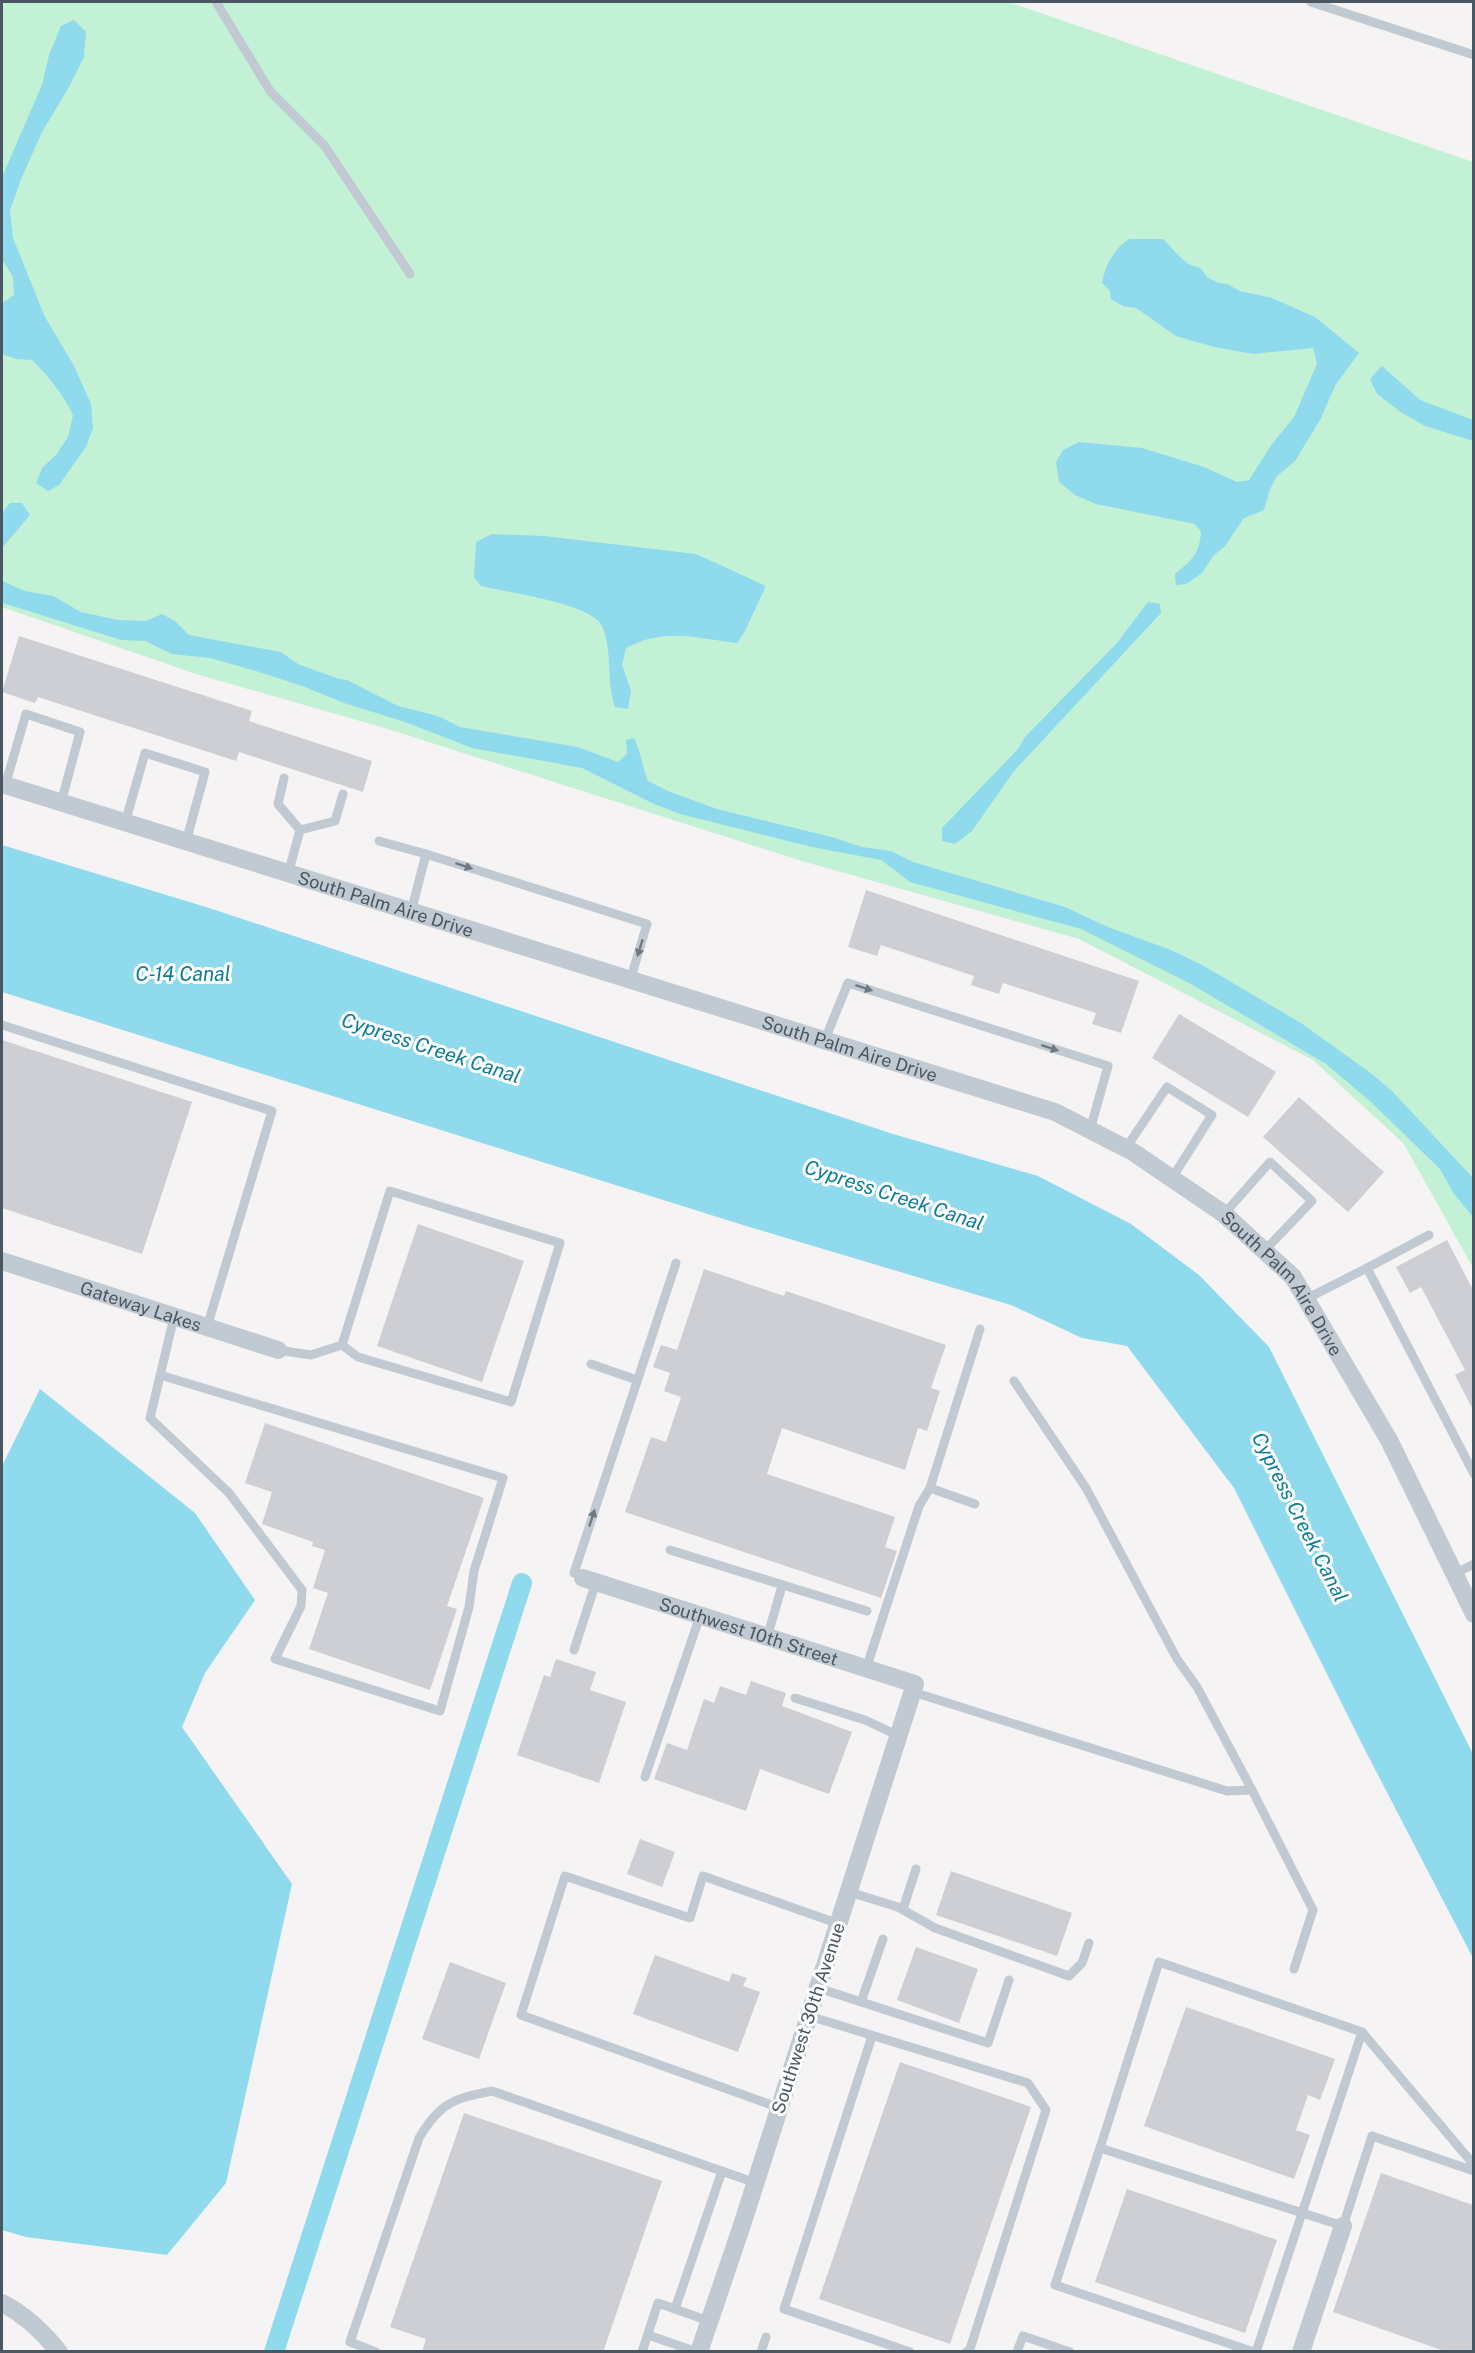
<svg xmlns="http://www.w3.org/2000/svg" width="1475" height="2353" viewBox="0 0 1475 2353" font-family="'Public Sans',sans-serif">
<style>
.green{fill:#c3f1d5}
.water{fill:#90daee}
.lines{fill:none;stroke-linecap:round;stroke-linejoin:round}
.canal{stroke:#90daee;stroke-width:20}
.building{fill:#cdcfd5}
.service{stroke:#c1cad2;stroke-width:9}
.minor{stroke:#c1cad2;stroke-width:18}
.oneway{fill:#6e7983}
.labels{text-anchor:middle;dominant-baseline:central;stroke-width:6;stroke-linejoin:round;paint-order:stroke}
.street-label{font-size:18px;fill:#4a5661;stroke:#fff}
.water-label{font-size:20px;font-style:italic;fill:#0c7c9b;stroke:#fff}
</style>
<rect width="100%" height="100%" fill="#f5f3f3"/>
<path class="green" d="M 2,2 L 1009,2 L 1473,162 L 1473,1268 L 1404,1144 L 1313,1060 L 1079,939 L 802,861 L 388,729 L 196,674 L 2,607 Z"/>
<g class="water">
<path d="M 74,20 L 86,32 L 84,57 L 69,87 L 42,132 L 21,179 L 10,211 L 13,238 L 45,317 L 73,364 L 91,404 L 93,428 L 86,447 L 59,485 L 48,491 L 36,483 L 42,468 L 56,455 L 68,437 L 73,415 C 63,394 49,377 32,360 L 16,359 L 2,354 L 2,303 L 14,295 L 13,277 L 2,259 L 2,177 L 42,85 L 49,55 L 61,26 Z"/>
<path d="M 1129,239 L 1163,239 L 1178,255 L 1188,264 L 1200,268 L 1208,278 L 1219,283 L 1227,284 L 1240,291 L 1272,298 L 1315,317 L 1359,353 L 1336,384 L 1320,420 L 1295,461 L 1277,476 L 1270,489 L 1264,510 L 1244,518 L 1225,546 L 1213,556 L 1202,573 L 1186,584 L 1176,585 L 1175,574 C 1192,560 1199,555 1201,532 L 1195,524 L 1096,504 L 1075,495 L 1059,482 L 1056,462 L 1063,450 L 1079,442 L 1142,448 L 1204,467 L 1237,482 L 1249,480 L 1272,444 L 1294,417 L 1317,364 L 1313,348 L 1253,354 L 1214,347 L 1176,336 L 1136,308 L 1123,306 L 1111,299 L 1110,291 L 1102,283 C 1106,264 1113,250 1129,239 Z"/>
<path d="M 1382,366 L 1420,400 L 1473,420 L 1473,441 L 1425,426 L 1402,413 L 1377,394 L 1370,379 Z"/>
<path d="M 10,503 L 22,503 L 30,515 L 2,548 L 2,513 Z"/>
<path d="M 492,534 L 544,536 L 696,554 L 766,586 L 745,631 L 737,643 C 696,638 664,627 626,648 L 622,665 L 631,691 L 628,709 L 615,707 C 606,681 613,651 602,626 C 593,604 505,592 481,586 L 474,577 L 476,542 Z"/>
<path d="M 2,581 L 25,591 L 53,596 L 81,612 L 118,620 L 146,621 L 162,614 L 175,621 L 189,635 L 281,652 L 298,664 L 339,679 L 347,680 L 398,706 L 438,716 L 460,727 L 578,747 L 618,762 L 627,754 L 626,740 L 634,738 C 641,752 642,766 648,781 L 668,791 L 717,809 L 835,838 L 862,847 L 891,851 L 913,862 L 1065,907 L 1108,927 L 1171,950 L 1202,965 L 1301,1023 L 1372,1074 L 1393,1092 L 1473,1178 L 1473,1217 L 1454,1194 L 1440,1169 L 1371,1102 L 1326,1064 L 1191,984 L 1081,929 L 910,882 L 881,860 L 812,847 L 680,814 L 654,804 L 582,768 L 472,748 L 405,722 L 344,703 L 305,687 L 256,671 L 210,658 L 172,654 L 145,641 L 121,640 L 3,603 L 2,602 Z"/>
<path d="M 1148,602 L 1160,604 L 1161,613 L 1014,771 L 972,831 L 955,844 L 942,841 L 942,828 L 1018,749 L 1025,737 L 1117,643 Z"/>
<path d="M 2,845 L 206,907 L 893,1134 L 1038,1176 L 1131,1224 L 1199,1275 L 1269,1347 L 1473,1754 L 1473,1958 L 1364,1748 L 1234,1488 L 1127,1346 L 1082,1338 L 1011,1305 L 746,1226 L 2,992 Z"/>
<path d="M 40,1389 L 195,1513 L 255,1600 L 205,1673 L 182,1727 L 292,1884 L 226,2183 L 167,2255 L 26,2237 L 2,2230 L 2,1466 Z"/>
</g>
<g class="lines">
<path class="canal" d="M 274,2352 L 522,1583"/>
</g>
<g class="building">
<path d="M 19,636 L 252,711 L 249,721 L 372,761 L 363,792 L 239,752 L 236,761 L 38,697 L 35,703 L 2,692 Z"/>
<path d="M 866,890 L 1139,981 L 1121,1033 L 1092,1024 L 1096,1013 L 1003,983 L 999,994 L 971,985 L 974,976 L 881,945 L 877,956 L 848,947 Z"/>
<path d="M 1179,1014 L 1276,1072 L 1248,1117 L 1152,1058 Z"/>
<path d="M 2,1040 L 192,1102 L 142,1254 L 2,1208 Z"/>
<path d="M 1299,1097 L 1384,1172 L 1348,1212 L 1263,1137 Z"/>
<path d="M 418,1224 L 524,1261 L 482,1382 L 377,1346 Z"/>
<path d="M 1447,1240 L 1473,1290 L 1473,1410 L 1455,1375 L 1465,1370 L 1421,1287 L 1410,1293 L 1396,1267 Z"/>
<path d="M 704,1269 L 784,1296 L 786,1291 L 946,1345 L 931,1388 L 940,1391 L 927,1431 L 918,1428 L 905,1470 L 782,1428 L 767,1474 L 895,1517 L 885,1547 L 897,1551 L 881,1598 L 625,1512 L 651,1437 L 666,1442 L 681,1397 L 664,1391 L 670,1373 L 653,1367 L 661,1345 L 677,1350 Z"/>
<path d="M 265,1423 L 484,1498 L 447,1606 L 457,1609 L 430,1690 L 309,1649 L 328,1593 L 313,1588 L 325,1550 L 312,1546 L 313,1542 L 262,1524 L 272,1492 L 245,1483 Z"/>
<path d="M 556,1659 L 596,1672 L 590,1690 L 626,1702 L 599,1783 L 517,1755 L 544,1675 L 550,1677 Z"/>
<path d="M 751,1681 L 786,1693 L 782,1706 L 852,1732 L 829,1794 L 760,1769 L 746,1811 L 654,1779 L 667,1743 L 687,1750 L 704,1699 L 714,1703 L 720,1686 L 746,1695 Z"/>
<path d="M 640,1839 L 675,1852 L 662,1887 L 627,1874 Z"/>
<path d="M 951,1871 L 1072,1913 L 1057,1956 L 936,1915 Z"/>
<path d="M 916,1947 L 978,1969 L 959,2023 L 897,2000 Z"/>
<path d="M 655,1955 L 729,1982 L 732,1973 L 747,1978 L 743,1986 L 760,1992 L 738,2052 L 633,2014 Z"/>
<path d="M 450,1962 L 506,1983 L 479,2059 L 422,2039 Z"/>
<path d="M 1186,2007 L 1335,2059 L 1320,2100 L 1308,2095 L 1296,2130 L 1310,2135 L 1294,2179 L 1144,2126 Z"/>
<path d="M 900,2062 L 1031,2107 L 950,2344 L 819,2299 Z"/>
<path d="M 464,2113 L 662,2181 L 603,2352 L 422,2352 L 426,2339 L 390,2327 Z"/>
<path d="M 1381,2173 L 1473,2205 L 1473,2352 L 1447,2352 L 1333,2312 Z"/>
<path d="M 1127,2189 L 1277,2240 L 1245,2333 L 1095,2282 Z"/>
</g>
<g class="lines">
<g class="service">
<path d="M 216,2 L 270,91 L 324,145 L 410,274"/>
<path d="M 1311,2 L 1474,55"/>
<path d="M 284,778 L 278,804 L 300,830 L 288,874"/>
<path d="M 5,786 L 26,714 L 80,732 L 61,803"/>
<path d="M 125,823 L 145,753 L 205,772 L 186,842"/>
<path d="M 300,830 L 335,821 L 343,794"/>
<path d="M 379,841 L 426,854"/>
<path d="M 411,912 L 426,854 L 647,924 L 630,981"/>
<path d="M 2,1025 L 272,1111 L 207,1327"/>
<path d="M 824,1042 L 848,983 L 1108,1066 L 1090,1130"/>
<path d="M 1126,1148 L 1167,1087 L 1212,1115 L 1172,1178"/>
<path d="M 1224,1214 L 1270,1162 L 1312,1201 L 1264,1251"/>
<path d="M 1367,1268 L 1429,1235"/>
<path d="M 1306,1299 L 1367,1268 L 1474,1474"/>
<path d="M 278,1350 L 311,1355 L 342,1345 L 390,1191 L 560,1243 L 511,1402 L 358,1357 L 342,1345"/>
<path d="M 591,1364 L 637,1380"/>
<path d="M 160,1375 L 503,1478 L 474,1571 L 469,1607 L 440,1711 L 275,1659 L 301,1606 L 302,1590 L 229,1493 L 150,1418 L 174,1317"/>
<path d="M 1014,1381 L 1086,1488 L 1177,1659 L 1197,1687 L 1252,1790 L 1313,1910 L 1294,1969"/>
<path d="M 975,1504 L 930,1488 L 980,1329"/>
<path d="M 670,1550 L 867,1611"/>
<path d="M 574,1573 L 676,1263"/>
<path d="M 1454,1574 L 1474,1564"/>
<path d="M 767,1638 L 782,1586"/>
<path d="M 574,1650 L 596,1582"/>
<path d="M 866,1669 L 919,1506 L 930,1488"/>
<path d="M 913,1692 L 1227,1791 L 1252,1790"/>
<path d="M 795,1698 L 865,1720 L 899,1736"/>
<path d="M 645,1777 L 700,1616"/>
<path d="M 849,1892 L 898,1907 L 935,1928 L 1069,1976 L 1082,1963 L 1089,1943"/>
<path d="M 903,1909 L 916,1869"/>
<path d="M 818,1988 L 988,2043 L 1009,1980"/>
<path d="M 861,2002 L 883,1939"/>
<path d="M 809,2016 L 1028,2083 L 1046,2110 L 970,2349 L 966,2352"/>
<path d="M 1362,2032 L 1474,2165"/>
<path d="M 872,2036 L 784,2309 L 910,2352"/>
<path d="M 780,2108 L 521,2015 L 565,1876 L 690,1918 L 703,1876 L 839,1924"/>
<path d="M 1100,2148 L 1159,1962 L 1362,2032 L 1256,2352"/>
<path d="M 675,2309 L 722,2171"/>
<path d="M 648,2335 L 697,2352"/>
<path d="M 376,2352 L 350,2342 L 419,2138 C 440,2103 452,2099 492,2091 L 756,2183"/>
<path d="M 642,2352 L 658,2303 L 709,2321"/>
<path d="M 761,2352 L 766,2337"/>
<path d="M 1017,2352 L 1023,2336 L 1070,2352"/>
<path d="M 1254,2352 L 1055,2285 L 1100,2148 L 1343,2226 L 1372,2136 L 1474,2171"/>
</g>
<g class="minor">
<path id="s1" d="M 2,784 L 1055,1112 L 1133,1152 L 1224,1214 L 1293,1277 L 1389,1440 L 1474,1614"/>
<path id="s2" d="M 2,1261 L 278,1350"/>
<path id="s3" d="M 583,1578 L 915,1684 L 743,2222 L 699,2352"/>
<path d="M 2,2303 C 24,2314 43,2332 59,2352"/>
<path d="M 1301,2352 L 1343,2226"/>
</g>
</g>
<defs><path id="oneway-solid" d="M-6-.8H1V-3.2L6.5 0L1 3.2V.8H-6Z" transform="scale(1.5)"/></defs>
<g class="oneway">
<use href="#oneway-solid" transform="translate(464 866) rotate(18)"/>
<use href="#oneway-solid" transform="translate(640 948) rotate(107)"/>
<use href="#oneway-solid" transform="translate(864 988) rotate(18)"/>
<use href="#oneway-solid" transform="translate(1050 1048) rotate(18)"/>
<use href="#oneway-solid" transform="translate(592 1518) rotate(-72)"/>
</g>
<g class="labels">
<g class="street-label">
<text stroke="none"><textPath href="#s1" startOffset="402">South Palm Aire Drive</textPath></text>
<text stroke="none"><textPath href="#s1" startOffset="888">South Palm Aire Drive</textPath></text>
<text stroke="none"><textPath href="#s1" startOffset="1392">South Palm Aire Drive</textPath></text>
<text stroke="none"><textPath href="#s2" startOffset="146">Gateway Lakes</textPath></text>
<text stroke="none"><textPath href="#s3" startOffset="174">Southwest 10th Street</textPath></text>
<text transform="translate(808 2018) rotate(-72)">Southwest 30th Avenue</text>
</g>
<g class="water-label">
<text x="183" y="974">C-14 Canal</text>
<text transform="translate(431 1048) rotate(18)">Cypress Creek Canal</text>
<text transform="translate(894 1195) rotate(18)">Cypress Creek Canal</text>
<text transform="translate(1300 1517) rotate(63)">Cypress Creek Canal</text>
</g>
</g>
<rect width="1475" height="2353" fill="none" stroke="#4a5661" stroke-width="6"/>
</svg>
